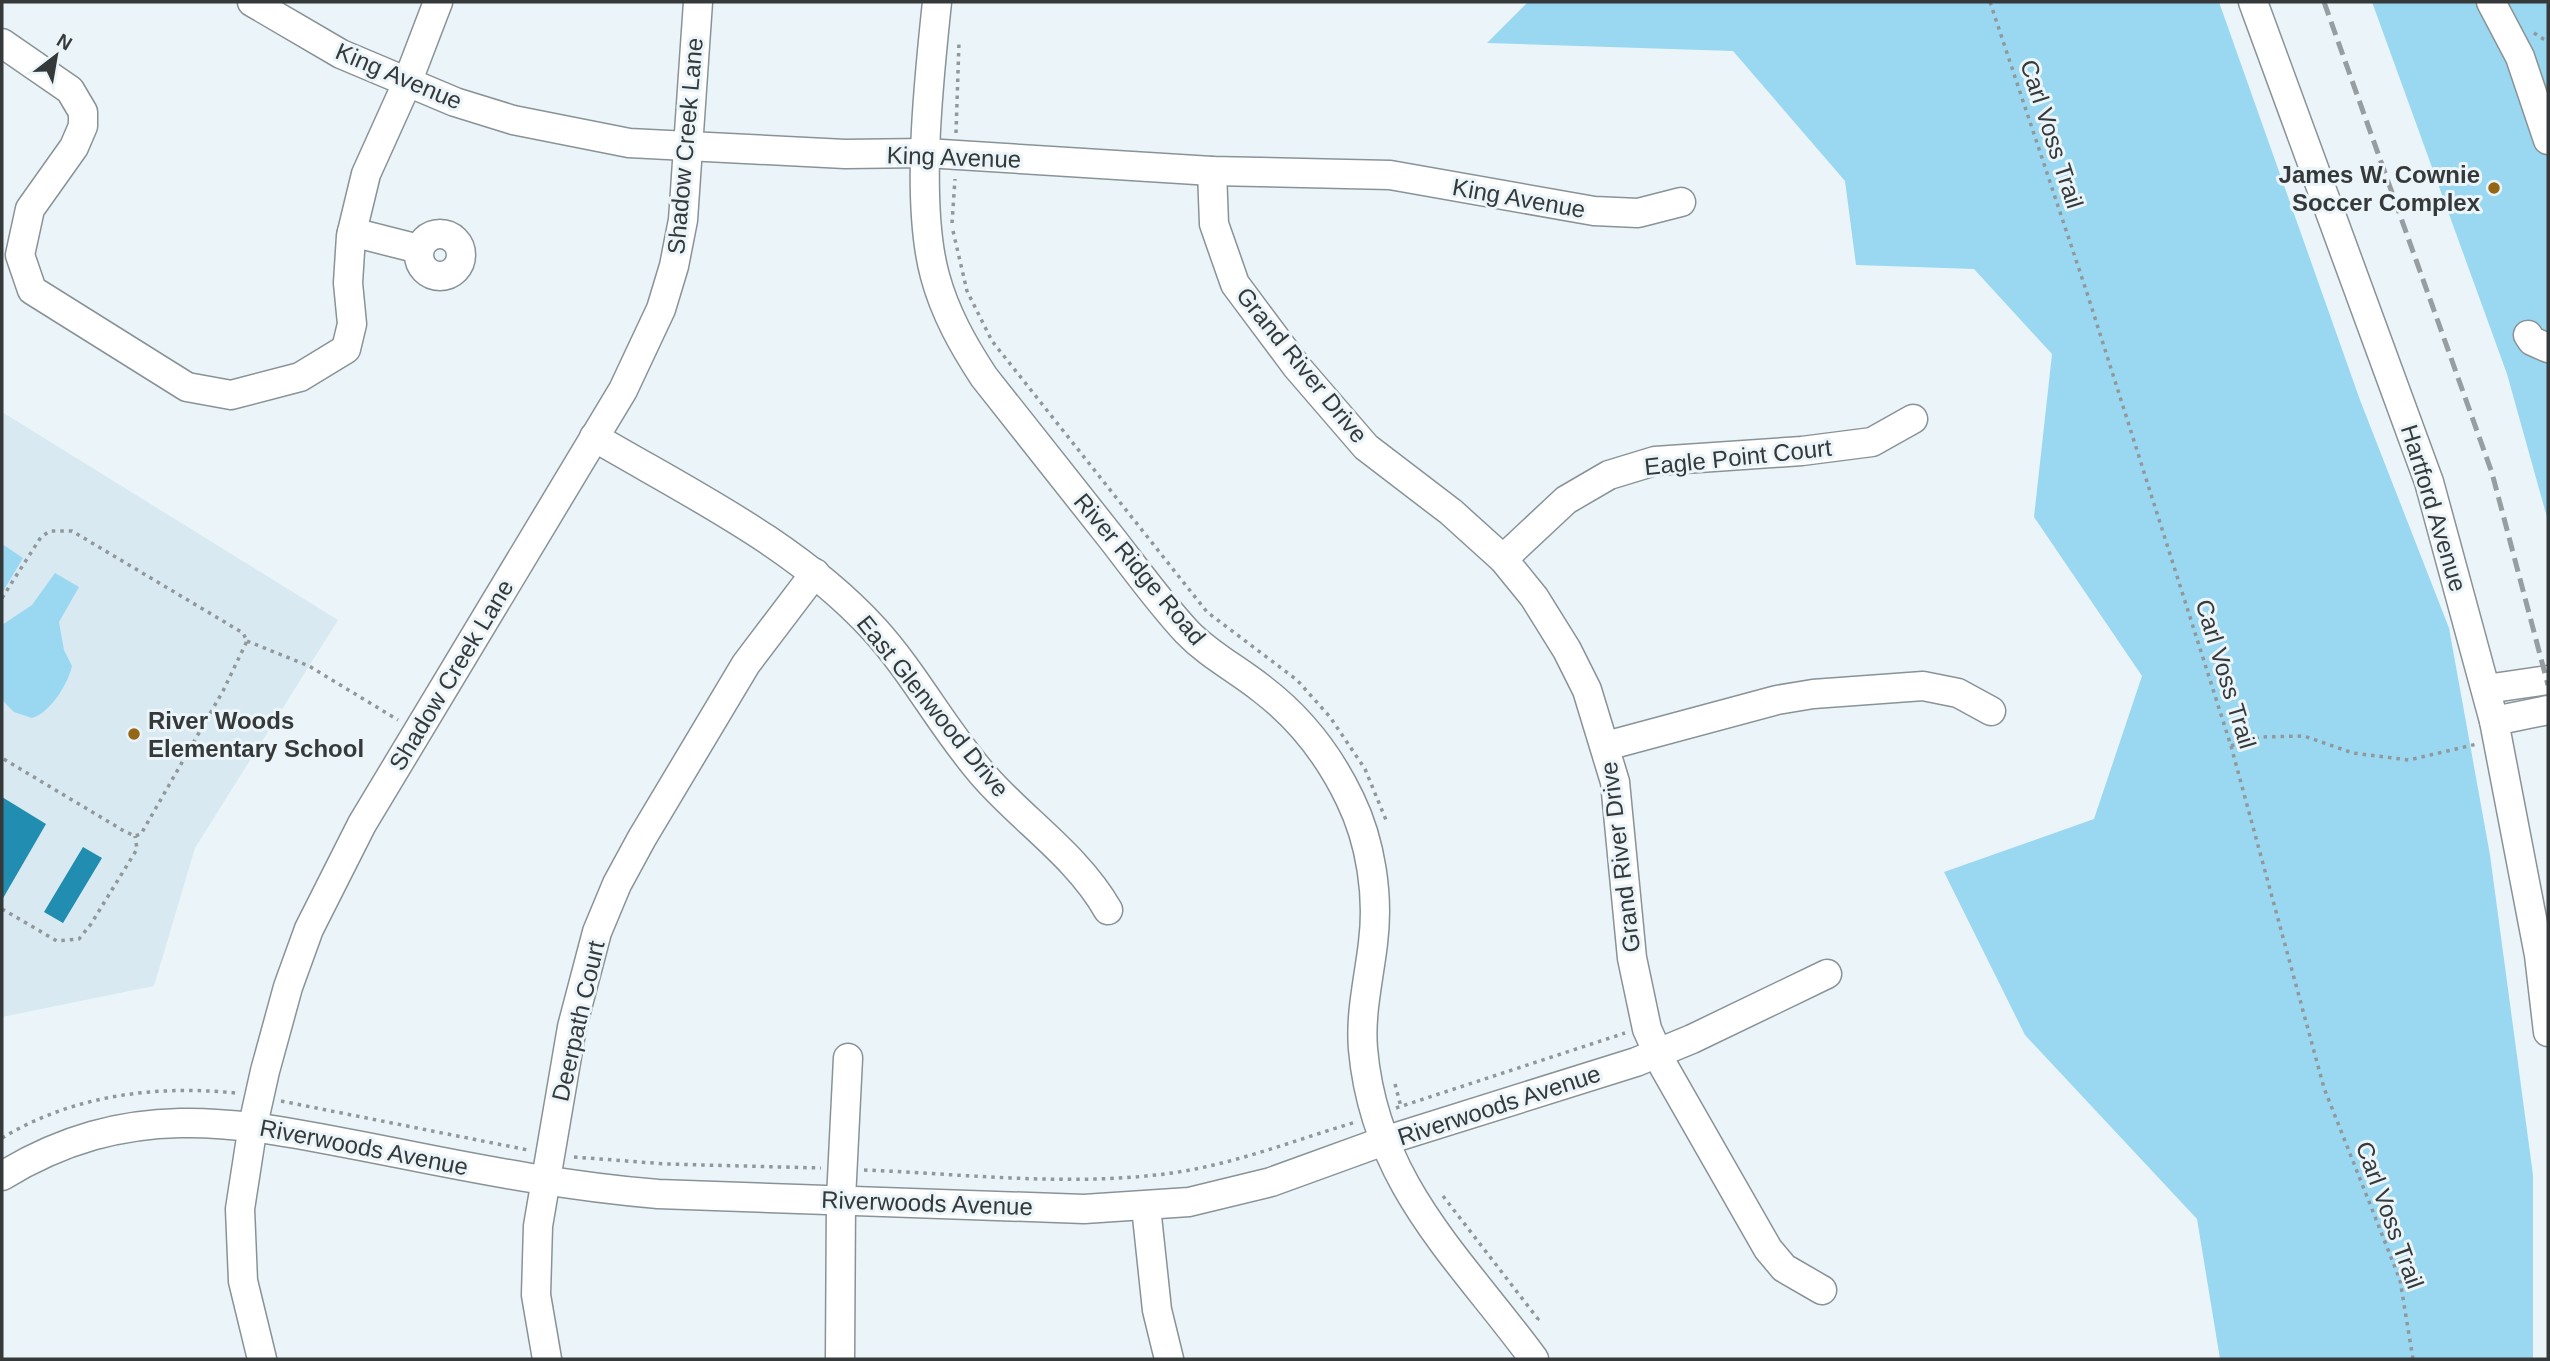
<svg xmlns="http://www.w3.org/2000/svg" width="2550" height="1361" viewBox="0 0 2550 1361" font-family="Arial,sans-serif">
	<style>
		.built { fill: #d8e9f1 }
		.green { fill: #9ad8f2 }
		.building { fill: #218db0 }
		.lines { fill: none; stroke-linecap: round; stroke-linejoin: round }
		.minor-casing { stroke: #899397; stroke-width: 31 }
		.path { stroke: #91989b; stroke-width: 3.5; stroke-dasharray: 3.5 5; stroke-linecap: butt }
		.minor { stroke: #fff; stroke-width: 28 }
		.rail { stroke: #979ea1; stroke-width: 5; stroke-dasharray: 14 7; stroke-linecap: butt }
		.poi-dot { fill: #956715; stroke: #ebf5f9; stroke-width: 2.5 }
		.labels { text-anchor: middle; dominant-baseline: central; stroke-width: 6; stroke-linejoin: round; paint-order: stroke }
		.street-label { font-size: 24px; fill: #35393a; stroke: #ebf5f9 }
		.poi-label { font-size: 24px; font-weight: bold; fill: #35393a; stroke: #ebf5f9; text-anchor: end }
	</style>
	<rect width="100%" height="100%" fill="#ebf5f9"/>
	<path class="built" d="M 2,412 L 338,620 L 195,848 L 154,986 L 2,1017 Z"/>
	<g class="green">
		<path d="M 1528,2 L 2219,2 L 2360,400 L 2449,628 L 2490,855 L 2533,1175 L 2533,1359 L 2220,1359 L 2197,1219 L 2025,1035 L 1944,872 L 2094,819 L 2142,676 L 2034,517 L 2052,354 L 1974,269 L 1856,265 L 1845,181 L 1733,51 L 1487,43 Z"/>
		<path d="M 2372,2 L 2548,2 L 2548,521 L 2507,374 Z"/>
		<path d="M 2,544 L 23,558 L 2,593 Z"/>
		<path d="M 55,573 L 79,587 L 59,622 L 64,650 L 72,666 C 68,684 50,713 32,718 L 14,712 L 2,700 L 2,625 L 32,605 Z"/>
	</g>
	<g class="building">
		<path d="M 2,797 L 46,824 L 2,900 Z"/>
		<path d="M 83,847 L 102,858 L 63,923 L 44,912 Z"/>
	</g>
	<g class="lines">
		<defs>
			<g id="minor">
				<path d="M 252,2 L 341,54 L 455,102 L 513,120 L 629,143 L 845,154 L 926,153 L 1212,171 L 1390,175 L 1594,211 L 1638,213 L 1681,202"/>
				<path d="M 937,2 C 929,78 915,203 935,276 C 945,313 963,345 984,377 C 1027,431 1070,485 1113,540 C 1137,571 1160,603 1187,632 C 1209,655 1237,669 1262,689 C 1300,718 1329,755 1350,799 C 1371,842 1379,896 1373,943 C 1369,978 1360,1013 1363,1049 C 1375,1184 1459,1257 1534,1359"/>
				<path d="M 2253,2 L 2429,482 L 2494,721 L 2539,955 L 2548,1032"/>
				<path d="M 2491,2 L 2520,57 L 2548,140"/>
				<path d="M 2,43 L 70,90 L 83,112 L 83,126 L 74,147 L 30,209 L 20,255 L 32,290 L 187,387 L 231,395 L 300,377 L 346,349 L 352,324 L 348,283 L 351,236 L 366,174 L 407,83 L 438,2"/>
				<path d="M 1212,171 L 1214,224 L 1235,284 L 1297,367 L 1366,447 L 1451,512 L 1503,559 L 1534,597 L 1567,650 L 1587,690 L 1615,782 L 1632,958 L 1647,1029 L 1664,1067 L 1768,1249 L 1784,1268 L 1822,1290"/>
				<path d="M 352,232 L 419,249"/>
				<circle cx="440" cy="255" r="21"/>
				<path d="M 2528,335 L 2532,341 L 2548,348"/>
				<path d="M 594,437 C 691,494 797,545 874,629 C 916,675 944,731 986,778 C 1025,822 1078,857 1108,910"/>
				<path d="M 1503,559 L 1566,500 L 1609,475 L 1655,461 L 1802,451 L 1872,442 L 1913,419"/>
				<path d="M 2486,689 L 2548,680"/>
				<path d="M 2494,721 L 2548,710"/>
				<path d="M 1606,746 L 1777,700 L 1813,694 L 1923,686 L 1958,693 L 1991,711"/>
				<path d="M 2,1176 C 140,1092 254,1126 402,1154 C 487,1171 572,1187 658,1194 L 1084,1209 L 1189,1202 L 1271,1182 L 1384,1141 L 1636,1062 L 1692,1039 L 1827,974"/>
				<path d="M 1146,1207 L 1157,1310 L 1169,1359"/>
				<path d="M 262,1359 L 243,1281 L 240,1209 L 253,1125 L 265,1071 L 288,987 L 309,929 L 362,824 L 623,390 L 661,309 L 674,266 L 683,220 L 698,2"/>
				<path d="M 547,1359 L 536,1295 L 538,1226 L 572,1027 L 597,932 L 617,884 L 642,838 L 746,664 L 815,573"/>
				<path d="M 840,1359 L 841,1199 L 848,1058"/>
			</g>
		</defs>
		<use href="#minor" class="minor-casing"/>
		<g class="path">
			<path d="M 1990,2 L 2087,293 L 2231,746 L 2324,1088 L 2400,1280 L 2413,1359"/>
			<path d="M 2534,33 L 2548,42"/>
			<path d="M 956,133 L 959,42"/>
			<path d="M 952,223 L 955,179"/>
			<path d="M 953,231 L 967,291 L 992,341 L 1207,612 L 1297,680 L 1330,717 L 1365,769 L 1386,820"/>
			<path d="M 2,598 L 41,537 L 50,531 L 72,531 L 243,633 L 247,641 L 223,691 L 141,834 L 135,836 L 124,831 L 2,758"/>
			<path d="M 247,641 L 309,666 L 398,720"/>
			<path d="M 2231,746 L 2259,737 L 2304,736 L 2353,753 L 2409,760 L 2477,744"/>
			<path d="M 2,909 L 57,941 L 79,939 L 91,924 L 137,849 L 135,836"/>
			<path d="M 1395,1084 L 1401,1107"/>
			<path d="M 281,1101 L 528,1150"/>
			<path d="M 1396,1108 L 1625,1033"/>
			<path d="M 2,1138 C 73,1095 155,1085 236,1093"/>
			<path d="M 574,1157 L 666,1164 L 821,1168"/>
			<path d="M 864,1170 C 965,1174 1071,1187 1172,1173 C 1235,1164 1295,1140 1356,1122"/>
			<path d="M 1443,1196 L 1538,1319 L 1534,1322"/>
		</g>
		<use href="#minor" class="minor"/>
		<path class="rail" d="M 2324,2 L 2492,473 L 2548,685"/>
	</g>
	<g class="poi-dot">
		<circle cx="2494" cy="188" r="7"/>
		<circle cx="134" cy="734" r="7"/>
	</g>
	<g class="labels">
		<g class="street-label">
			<text transform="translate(399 76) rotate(23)">King Avenue</text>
			<text transform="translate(2052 134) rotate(72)">Carl Voss Trail</text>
			<text transform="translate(685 146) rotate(-85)">Shadow Creek Lane</text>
			<text transform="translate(954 157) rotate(2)">King Avenue</text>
			<text transform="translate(1519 198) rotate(10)">King Avenue</text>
			<text transform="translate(1302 365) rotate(51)">Grand River Drive</text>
			<text transform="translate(1738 457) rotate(-6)">Eagle Point Court</text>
			<text transform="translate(2434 508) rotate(73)">Hartford Avenue</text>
			<text transform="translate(1140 569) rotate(50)">River Ridge Road</text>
			<text transform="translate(2226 674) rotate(73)">Carl Voss Trail</text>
			<text transform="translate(451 675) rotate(-59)">Shadow Creek Lane</text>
			<text transform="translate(933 706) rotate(51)">East Glenwood Drive</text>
			<text transform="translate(1620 857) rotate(-97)">Grand River Drive</text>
			<text transform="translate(578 1021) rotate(-77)">Deerpath Court</text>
			<text transform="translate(1499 1105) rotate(-18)">Riverwoods Avenue</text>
			<text transform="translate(364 1147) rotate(11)">Riverwoods Avenue</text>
			<text transform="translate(927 1203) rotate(2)">Riverwoods Avenue</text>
			<text transform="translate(2390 1215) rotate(70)">Carl Voss Trail</text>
		</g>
		<g class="poi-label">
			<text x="2480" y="174">James W. Cownie<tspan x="2480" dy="28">Soccer Complex</tspan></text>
			<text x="148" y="720" text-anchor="start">River Woods<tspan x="148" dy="28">Elementary School</tspan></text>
		</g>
	</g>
	<rect width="2550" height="1361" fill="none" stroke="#35393a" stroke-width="7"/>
	<g transform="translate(56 56) rotate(31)" stroke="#ebf5f9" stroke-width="5" paint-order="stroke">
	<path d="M0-5L12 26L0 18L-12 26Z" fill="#35393a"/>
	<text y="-10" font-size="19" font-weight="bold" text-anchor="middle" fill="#35393a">N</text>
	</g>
</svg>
